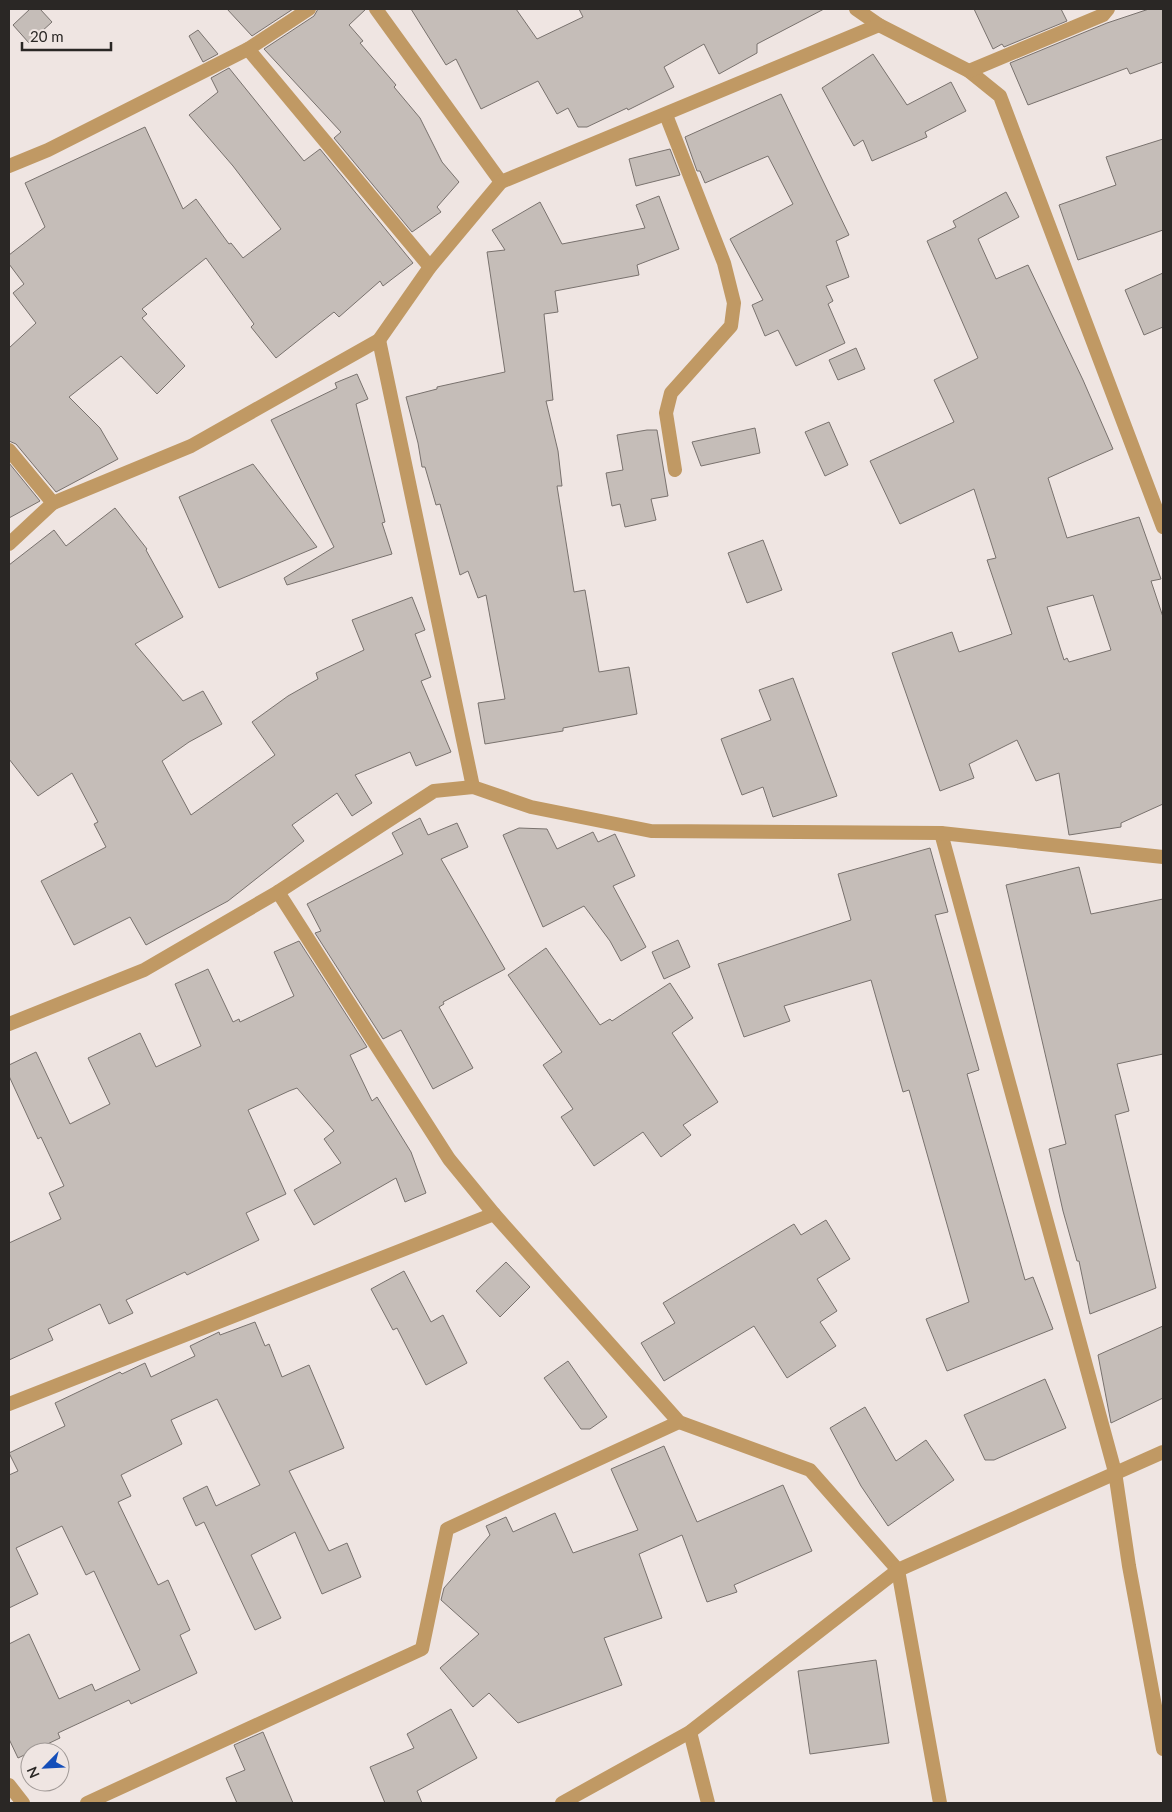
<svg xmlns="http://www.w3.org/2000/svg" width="1172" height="1812" viewBox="0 0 1172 1812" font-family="Lato,sans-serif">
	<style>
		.building { fill: #c5bdb8; stroke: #79726e; fill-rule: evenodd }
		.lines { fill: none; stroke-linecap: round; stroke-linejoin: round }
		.minor { stroke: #c09964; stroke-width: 14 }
	</style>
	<rect width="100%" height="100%" fill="#efe5e2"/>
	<g class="building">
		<path d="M 30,9 L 40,9 L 52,22 L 29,43 L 13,25 Z"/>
		<path d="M 227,9 L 293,9 L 252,36 Z"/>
		<path d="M 318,9 L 366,9 L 349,25 L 363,41 L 360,43 L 396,85 L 394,87 L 420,118 L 442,162 L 459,182 L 437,207 L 441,212 L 412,232 L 334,138 L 341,132 L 264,49 L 314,16 Z"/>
		<path d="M 411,9 L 516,9 L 537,39 L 583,17 L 579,9 L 824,9 L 757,44 L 757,53 L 719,74 L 704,44 L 664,67 L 674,87 L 628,110 L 627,108 L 587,127 L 578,127 L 568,108 L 557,114 L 538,81 L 481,109 L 456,59 L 446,65 Z"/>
		<path d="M 974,9 L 1061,9 L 1067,21 L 1004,47 L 1002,44 L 993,49 Z"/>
		<path d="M 1149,9 L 1163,9 L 1163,62 L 1130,74 L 1127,68 L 1028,105 L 1010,63 L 1107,23 Z"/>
		<path d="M 198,30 L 218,54 L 203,62 L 189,36 Z"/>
		<path d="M 873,54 L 907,105 L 951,82 L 966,111 L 925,132 L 927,137 L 872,161 L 863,140 L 854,146 L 822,88 Z"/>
		<path d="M 229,68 L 304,161 L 320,149 L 413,263 L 383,286 L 380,281 L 339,317 L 334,312 L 276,358 L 251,327 L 254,324 L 206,258 L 142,309 L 147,314 L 142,318 L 185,366 L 157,394 L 121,356 L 69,397 L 100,428 L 118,459 L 56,492 L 16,444 L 9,441 L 9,348 L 36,323 L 13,293 L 24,284 L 9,264 L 9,255 L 45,227 L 25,183 L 145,127 L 183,209 L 196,199 L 229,244 L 231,243 L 243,258 L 281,229 L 233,166 L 189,115 L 218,92 L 211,78 Z"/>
		<path d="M 781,94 L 849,235 L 836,241 L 849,277 L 826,286 L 833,301 L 828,304 L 845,343 L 796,366 L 778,330 L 765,336 L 752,305 L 763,300 L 730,239 L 793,204 L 768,156 L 705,183 L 700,171 L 697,171 L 685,137 Z"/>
		<path d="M 1163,139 L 1163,230 L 1078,260 L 1059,205 L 1116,185 L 1106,157 Z"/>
		<path d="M 670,149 L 680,175 L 636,186 L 629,159 Z"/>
		<path d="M 1006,192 L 1019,217 L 978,239 L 996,279 L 1028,265 L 1083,380 L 1113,449 L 1048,478 L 1067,538 L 1139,517 L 1161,579 L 1151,581 L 1163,617 L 1163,804 L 1121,823 L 1121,827 L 1069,835 L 1059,773 L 1036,781 L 1017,740 L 969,764 L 974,778 L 940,791 L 892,653 L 952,632 L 959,652 L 1012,634 L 987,560 L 996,558 L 974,489 L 900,524 L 870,461 L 954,422 L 934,380 L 978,358 L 927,241 L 956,227 L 953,221 ZM 1093,595 L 1111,650 L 1069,662 L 1067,658 L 1064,660 L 1047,607 Z"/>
		<path d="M 659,196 L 679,249 L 637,265 L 639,275 L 555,291 L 558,312 L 544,314 L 553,400 L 546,401 L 558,451 L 562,486 L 557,486 L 574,592 L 585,590 L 599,672 L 629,667 L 637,714 L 563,728 L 563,731 L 485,744 L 478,703 L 505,699 L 486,595 L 478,598 L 468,571 L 460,575 L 440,504 L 436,505 L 425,467 L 422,467 L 418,443 L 406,397 L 437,389 L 437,387 L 505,372 L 487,252 L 505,250 L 492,230 L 540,202 L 562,244 L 645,228 L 636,205 Z"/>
		<path d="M 1163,273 L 1163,327 L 1144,335 L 1125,290 Z"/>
		<path d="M 856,348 L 865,369 L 838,380 L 829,360 Z"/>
		<path d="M 357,374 L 368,399 L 356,404 L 385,522 L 382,523 L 392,554 L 287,585 L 284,578 L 334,547 L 271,420 L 337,388 L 335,383 Z"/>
		<path d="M 829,422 L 848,465 L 825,476 L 805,432 Z"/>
		<path d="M 755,428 L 760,453 L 701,466 L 692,442 Z"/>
		<path d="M 647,430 L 657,430 L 668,496 L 651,499 L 656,520 L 625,527 L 620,504 L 612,506 L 606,473 L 623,470 L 617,435 Z"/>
		<path d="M 9,463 L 40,501 L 9,518 Z"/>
		<path d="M 253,464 L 317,547 L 219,588 L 179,497 Z"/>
		<path d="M 115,508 L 147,549 L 146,550 L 183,617 L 135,644 L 183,701 L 203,691 L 222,724 L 189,742 L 162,761 L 191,815 L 275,755 L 252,722 L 288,696 L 318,679 L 316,673 L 364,650 L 352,620 L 412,597 L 425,630 L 415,634 L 431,677 L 421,681 L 451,752 L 416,766 L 410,752 L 355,775 L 372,803 L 352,816 L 337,793 L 292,825 L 304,841 L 228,901 L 146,945 L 130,917 L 74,945 L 41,881 L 106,847 L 94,824 L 98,822 L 72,773 L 38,796 L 9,759 L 9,565 L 54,530 L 66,546 Z"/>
		<path d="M 763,540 L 782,590 L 747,603 L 728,553 Z"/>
		<path d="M 793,678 L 837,796 L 773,817 L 763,787 L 742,795 L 721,739 L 771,720 L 759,690 Z"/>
		<path d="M 420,818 L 428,835 L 457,823 L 468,847 L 441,859 L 505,969 L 443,1002 L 444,1004 L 439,1007 L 473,1068 L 433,1089 L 401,1030 L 383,1039 L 315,933 L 321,931 L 307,904 L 403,854 L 392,833 Z"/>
		<path d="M 519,828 L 547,829 L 557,849 L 593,832 L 598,842 L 615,834 L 635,876 L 613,886 L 646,947 L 621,961 L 610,941 L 584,906 L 543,927 L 503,835 Z"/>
		<path d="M 930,848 L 948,912 L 935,915 L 979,1070 L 967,1074 L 1025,1280 L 1033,1277 L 1053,1329 L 947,1371 L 926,1319 L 969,1302 L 909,1090 L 903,1092 L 871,980 L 784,1006 L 790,1021 L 744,1037 L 718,964 L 851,920 L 838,874 Z"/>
		<path d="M 1079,867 L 1091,914 L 1163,899 L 1163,1054 L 1117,1064 L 1129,1111 L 1115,1115 L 1156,1288 L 1090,1314 L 1079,1261 L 1077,1261 L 1063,1211 L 1049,1149 L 1066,1144 L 1006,885 Z"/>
		<path d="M 678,940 L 690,967 L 664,979 L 652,952 Z"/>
		<path d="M 299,941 L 367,1047 L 350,1055 L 372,1101 L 377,1097 L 411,1152 L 426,1193 L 405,1202 L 396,1178 L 314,1225 L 294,1190 L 341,1163 L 324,1139 L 334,1131 L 297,1088 L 289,1091 L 248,1110 L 286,1194 L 246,1213 L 259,1240 L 187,1275 L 185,1272 L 126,1300 L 133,1313 L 109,1324 L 100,1304 L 48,1329 L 53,1340 L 9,1360 L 9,1243 L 61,1219 L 49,1193 L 64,1186 L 41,1137 L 38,1139 L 9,1076 L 9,1065 L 36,1052 L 70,1124 L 110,1104 L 88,1058 L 140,1033 L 156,1067 L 201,1046 L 175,984 L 208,969 L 233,1022 L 239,1019 L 240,1022 L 294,996 L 274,952 Z"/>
		<path d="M 546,948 L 600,1025 L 610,1019 L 612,1021 L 670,983 L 693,1018 L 672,1033 L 718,1102 L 683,1125 L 691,1135 L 661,1157 L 643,1132 L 594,1166 L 561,1117 L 573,1109 L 543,1065 L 562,1052 L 508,975 Z"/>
		<path d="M 826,1220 L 850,1259 L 817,1279 L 837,1311 L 820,1322 L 836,1346 L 787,1378 L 754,1326 L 664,1381 L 641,1343 L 675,1323 L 663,1303 L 794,1224 L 801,1235 Z"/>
		<path d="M 506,1262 L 530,1287 L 500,1317 L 476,1291 Z"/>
		<path d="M 404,1271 L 431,1322 L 443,1315 L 467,1363 L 426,1385 L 397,1328 L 393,1330 L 371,1289 Z"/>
		<path d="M 255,1322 L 265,1346 L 269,1344 L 282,1377 L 309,1365 L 344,1448 L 289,1471 L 329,1551 L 347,1543 L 361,1577 L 322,1594 L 295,1532 L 251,1555 L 281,1618 L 255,1630 L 204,1522 L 196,1526 L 183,1498 L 207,1486 L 216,1506 L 260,1485 L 217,1399 L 171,1420 L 182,1444 L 121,1475 L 131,1496 L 118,1502 L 158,1585 L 168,1580 L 190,1630 L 180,1635 L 197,1673 L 131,1704 L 129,1700 L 58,1733 L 60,1738 L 18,1758 L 9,1739 L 9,1644 L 29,1634 L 59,1699 L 92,1684 L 95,1691 L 140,1670 L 94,1571 L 86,1575 L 62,1526 L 16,1548 L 38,1594 L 9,1608 L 9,1475 L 18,1471 L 9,1453 L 65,1426 L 55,1403 L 120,1372 L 122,1374 L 145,1363 L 151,1377 L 195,1356 L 190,1346 L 219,1332 L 220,1335 Z"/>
		<path d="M 1163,1326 L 1163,1398 L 1111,1423 L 1098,1355 Z"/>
		<path d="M 568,1361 L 607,1417 L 590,1429 L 581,1429 L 544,1378 Z"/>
		<path d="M 1045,1379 L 1066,1428 L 994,1460 L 985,1460 L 964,1415 Z"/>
		<path d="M 865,1407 L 896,1461 L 926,1440 L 954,1480 L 888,1526 L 861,1486 L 830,1428 Z"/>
		<path d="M 664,1446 L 697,1522 L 783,1485 L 812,1551 L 734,1585 L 737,1592 L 707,1602 L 682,1535 L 639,1554 L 662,1618 L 604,1638 L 622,1685 L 518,1723 L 489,1693 L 473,1707 L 440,1668 L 479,1634 L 441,1600 L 444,1588 L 490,1535 L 486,1526 L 506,1517 L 513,1532 L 555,1513 L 573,1553 L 638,1530 L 611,1469 Z"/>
		<path d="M 876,1660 L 889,1743 L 810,1754 L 798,1671 Z"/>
		<path d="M 451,1709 L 477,1758 L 417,1791 L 422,1803 L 385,1803 L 370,1767 L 414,1748 L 407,1734 Z"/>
		<path d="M 263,1732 L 293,1803 L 237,1803 L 226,1778 L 245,1770 L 234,1745 Z"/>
	</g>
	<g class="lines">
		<g class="minor">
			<path d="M 376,9 L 501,182"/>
			<path d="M 856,9 L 879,25 L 969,71 L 1000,96 L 1163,527"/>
			<path d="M 248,49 L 430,267"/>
			<path d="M 969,71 L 1103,15 L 1108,9"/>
			<path d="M 666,115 L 724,263 L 734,303 L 731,326 L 671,393 L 666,413 L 675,470"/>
			<path d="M 9,166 L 48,150 L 248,49 L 309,9"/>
			<path d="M 379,340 L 473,787"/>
			<path d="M 9,450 L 53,503"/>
			<path d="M 9,544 L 53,503 L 191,446 L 379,340 L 430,267 L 501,182 L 879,25"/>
			<path d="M 941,833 L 1115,1472 L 1129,1566 L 1163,1749"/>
			<path d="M 278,892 L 449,1159 L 494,1214 L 679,1422 L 810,1470 L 898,1570 L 940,1803"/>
			<path d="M 9,1024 L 144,970 L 278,892 L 434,791 L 473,787 L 531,807 L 651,831 L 941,833 L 1163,857"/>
			<path d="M 9,1404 L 494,1214"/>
			<path d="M 690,1732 L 708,1803"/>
			<path d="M 9,1785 L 23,1803"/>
			<path d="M 87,1803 L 422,1649 L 447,1529 L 679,1422"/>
			<path d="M 562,1803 L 690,1732 L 898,1570 L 1163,1452"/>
		</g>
	</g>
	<rect width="1172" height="1812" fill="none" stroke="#2a2725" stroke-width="20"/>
	<g transform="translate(45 1767) rotate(246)"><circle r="24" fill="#efe5e2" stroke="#a09996"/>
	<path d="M0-4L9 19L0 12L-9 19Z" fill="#144eb9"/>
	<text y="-8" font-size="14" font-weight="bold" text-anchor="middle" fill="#2a2725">N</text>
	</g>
	<path d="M22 42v8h89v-8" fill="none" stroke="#2a2725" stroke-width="2.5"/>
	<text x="30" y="42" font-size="15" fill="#2a2725" stroke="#efe5e2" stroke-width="4" paint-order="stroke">20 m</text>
</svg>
